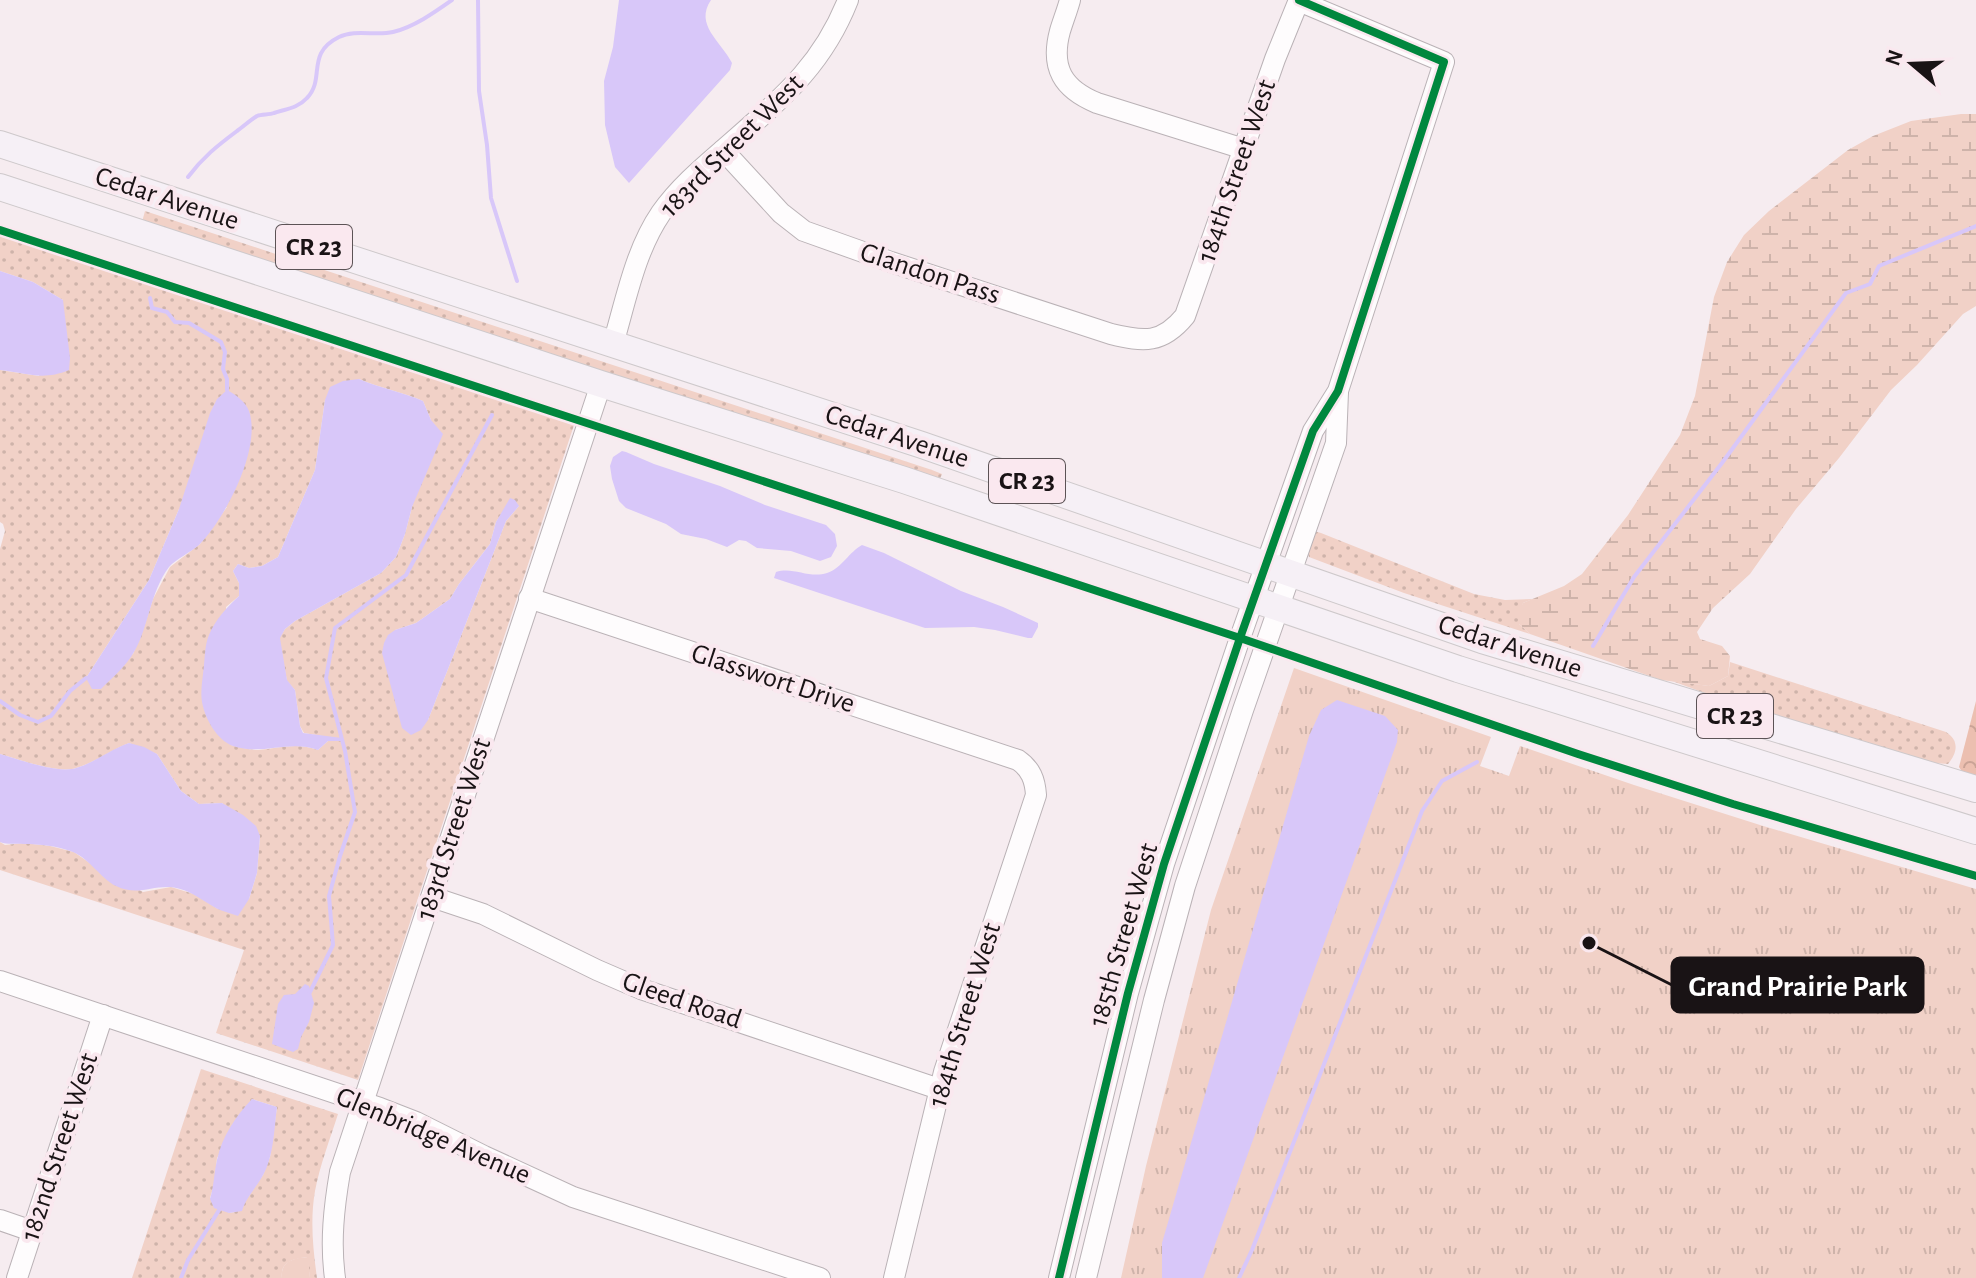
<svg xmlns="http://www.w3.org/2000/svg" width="1976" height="1278" viewBox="0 0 1976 1278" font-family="'Alegreya Sans',sans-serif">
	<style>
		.grass { fill: url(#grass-dots); fill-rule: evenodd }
		.forest { fill: url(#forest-crowns) }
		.wetland { fill: url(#wetland-marsh) }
		.park { fill: url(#park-tufts) }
		.water { fill: #d8c7f9 }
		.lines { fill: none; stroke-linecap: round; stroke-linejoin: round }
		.stream { stroke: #d8c7f9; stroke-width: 4 }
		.minor-casing { stroke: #bab2b6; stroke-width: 22 }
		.major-casing { stroke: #cec9cb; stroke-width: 28 }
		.minor { stroke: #fefcfd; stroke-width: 20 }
		.major { stroke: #f6f0f6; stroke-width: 26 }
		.cycleway-casing { stroke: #fae8ef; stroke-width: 13 }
		.cycleway { stroke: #00873e; stroke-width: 8 }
		.labels { text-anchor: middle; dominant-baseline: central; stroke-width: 8; stroke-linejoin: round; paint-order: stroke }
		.shield { fill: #fae8ef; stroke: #5c5356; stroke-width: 2 }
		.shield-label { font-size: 26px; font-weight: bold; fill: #191315 }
		.street-label { font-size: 28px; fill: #191315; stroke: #fae8ef }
		.leader { fill: none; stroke: #191315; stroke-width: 3 }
		.callout-dot { fill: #191315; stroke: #fae8ef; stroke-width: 3 }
		.callout { fill: #191315; stroke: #191315; stroke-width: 3 }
		.callout-label { font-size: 30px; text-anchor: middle; font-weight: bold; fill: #fff }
	</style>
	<defs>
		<pattern id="grass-dots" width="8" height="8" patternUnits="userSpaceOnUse" patternTransform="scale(2)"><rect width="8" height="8" fill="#f1d1c7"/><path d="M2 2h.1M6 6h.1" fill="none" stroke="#ceb3aa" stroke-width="1.8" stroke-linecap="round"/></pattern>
		<pattern id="forest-crowns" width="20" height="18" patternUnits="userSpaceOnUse" patternTransform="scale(2)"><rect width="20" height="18" fill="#ecbfb0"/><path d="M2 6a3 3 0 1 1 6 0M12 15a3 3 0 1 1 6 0" fill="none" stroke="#caa396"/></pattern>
		<pattern id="wetland-marsh" width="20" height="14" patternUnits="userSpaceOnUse" patternTransform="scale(2)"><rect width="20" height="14" fill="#f1d1c7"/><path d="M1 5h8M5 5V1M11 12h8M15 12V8" fill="none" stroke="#ceb3aa"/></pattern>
		<pattern id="park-tufts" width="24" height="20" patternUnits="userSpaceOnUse" patternTransform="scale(2)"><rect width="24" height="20" fill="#f1d1c7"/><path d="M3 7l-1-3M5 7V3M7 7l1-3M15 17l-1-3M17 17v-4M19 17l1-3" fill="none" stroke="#ceb3aa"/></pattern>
	</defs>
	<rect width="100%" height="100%" fill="#f6ecf0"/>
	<g class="grass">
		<path d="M 145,211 L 932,470 L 942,474 L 938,483 L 142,222 Z"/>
		<path d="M 0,233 L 575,422 L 358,1080 L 216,1033 L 244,950 L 0,870 L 0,842 L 5,845 L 24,843 L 50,846 L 74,852 L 94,866 L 143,892 L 171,887 L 194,894 L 218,909 L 249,899 L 257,873 L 260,836 L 222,803 L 199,804 L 181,791 L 157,754 L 129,743 C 111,750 94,763 76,768 C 58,774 18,759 0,754 L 0,549 L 5,531 L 3,524 L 0,522 L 0,370 L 39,376 L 63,300 L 33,282 L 0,271 ZM 359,379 C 380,388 402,392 423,401 L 431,420 L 412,507 L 405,534 L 396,557 L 381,573 L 295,621 L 285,629 L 279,638 L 287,681 L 295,690 L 300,726 L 304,733 L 322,736 L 328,741 L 318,750 C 298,742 279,748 258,750 C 249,750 240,747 231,745 L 226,607 L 239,596 L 239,583 L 233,571 L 238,564 L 249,568 L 262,566 L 278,557 L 315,470 L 325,400 ZM 519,506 L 506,521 L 428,720 L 395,630 L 416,623 L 450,599 L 459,584 L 490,544 L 496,522 L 502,513 ZM 227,507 L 200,544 L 170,567 L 153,599 L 144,627 L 133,654 L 86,678 L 149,580 L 179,509 Z"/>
		<path d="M 1314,531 L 1321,533 L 1474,594 L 1505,600 L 1533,599 L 1523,603 L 1519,624 L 1530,634 L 1404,593 L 1309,557 L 1306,547 Z"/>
		<path d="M 1730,662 L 1946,732 C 1960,741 1957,753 1948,764 L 1935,763 L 1735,704 L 1672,681 L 1709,686 L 1728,676 Z"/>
		<path d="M 201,1069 L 338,1114 C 330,1139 320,1165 315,1191 C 310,1220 313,1249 317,1278 L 310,1278 L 307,1257 C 294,1259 280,1261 282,1278 L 132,1278 ZM 252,1099 L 277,1107 L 270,1157 L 263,1175 L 246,1200 L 235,1212 L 229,1213 L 210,1198 L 214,1185 L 217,1158 Z"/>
	</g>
	<path class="forest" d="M 1976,701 L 1976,777 L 1963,773 L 1959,767 Z"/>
	<path class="wetland" d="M 1961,114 L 1976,114 L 1976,306 L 1963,314 L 1917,365 L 1891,390 L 1839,458 L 1796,509 L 1750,574 L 1713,608 L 1697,632 L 1700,639 L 1722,646 L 1730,656 L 1728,676 L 1709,686 L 1661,680 L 1530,634 L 1519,624 L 1518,614 L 1523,603 L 1564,586 L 1582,574 L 1628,515 L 1680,435 L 1695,396 L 1714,297 L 1727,262 L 1744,235 L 1769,211 L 1848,150 L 1873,136 L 1911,121 Z"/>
	<g class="park">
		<path d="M 1294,668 L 1491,737 L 1480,766 L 1509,776 L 1520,746 L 1634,785 L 1760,825 L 1976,889 L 1976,1278 L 1121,1278 L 1146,1166 L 1211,910 Z"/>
		<path d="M 308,1257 L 310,1278 L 282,1278 C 280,1261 294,1258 308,1257 Z"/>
	</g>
	<g class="water">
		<path d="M 619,0 L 711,0 C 694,25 721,41 732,63 L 730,70 L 629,183 L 615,167 L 605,125 L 604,81 L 613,47 Z"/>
		<path d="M 0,271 L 33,282 L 63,300 L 70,358 L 69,370 C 43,381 27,373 0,370 Z"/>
		<path d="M 359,379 C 380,388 402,392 423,401 L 431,420 L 443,434 L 412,507 L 405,534 L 396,557 L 381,573 L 295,621 L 285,629 L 280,638 L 287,680 L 295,690 L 300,726 L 303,733 L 342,738 L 343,741 L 328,741 L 318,750 C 290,739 261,756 233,746 C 217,740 205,719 202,702 C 200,691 203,677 204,665 C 205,656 205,644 209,635 C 215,620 227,607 239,596 L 239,583 L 233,571 L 238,564 L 249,568 L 262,566 L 278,557 L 315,470 L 325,400 L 330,387 L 343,381 Z"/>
		<path d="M 227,390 C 235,394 246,402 249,411 C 262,448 225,519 199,545 C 190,553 177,558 169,567 C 150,592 149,626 134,652 C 126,666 112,678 101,689 L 92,689 L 86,678 L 149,580 L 179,509 L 210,413 L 217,399 Z"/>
		<path d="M 622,451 L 626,452 L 654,464 L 720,486 L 765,505 L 826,525 L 835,534 L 837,546 L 831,557 L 820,561 L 791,551 L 757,548 L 746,541 L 739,540 L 727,547 L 706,539 L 681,534 L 666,524 L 626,508 L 619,501 L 612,479 L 610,466 L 613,457 Z"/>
		<path d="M 510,498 L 515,500 L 519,506 L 506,521 L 428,720 L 421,730 L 411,735 L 402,728 L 382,653 L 384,643 L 388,635 L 395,630 L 416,623 L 450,599 L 459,584 L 490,544 L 496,522 Z"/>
		<path d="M 862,545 L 884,553 L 961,591 L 1003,607 L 1038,623 L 1038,627 L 1032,638 L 1028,638 L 995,630 L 974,627 L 925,628 L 774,578 L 776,572 C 793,566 809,579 827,573 C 842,568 849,552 862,545 Z"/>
		<path d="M 1337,700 L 1385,716 L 1398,730 L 1397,742 L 1203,1278 L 1162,1278 L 1162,1243 L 1309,736 L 1321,710 Z"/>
		<path d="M 129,743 L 144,747 L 157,754 L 181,791 L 199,804 L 222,803 L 243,815 L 256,826 L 260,836 L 257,873 L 249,899 L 238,916 C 232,914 226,912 220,910 C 203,902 191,889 170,887 C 150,886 137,896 116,886 C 100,878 90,859 73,852 C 58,846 39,844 24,844 C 16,843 8,845 0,842 L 0,754 C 18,759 58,774 76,768 C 94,763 111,749 129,743 Z"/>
		<path d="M 305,984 L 309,986 L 314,1003 L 309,1022 L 301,1037 L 298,1049 L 293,1052 L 272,1044 L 278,1004 L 284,995 L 295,994 Z"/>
		<path d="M 252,1099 L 277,1107 C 274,1129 274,1157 262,1177 C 255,1189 246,1198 242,1211 L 229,1213 L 214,1208 L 210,1199 C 214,1186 214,1173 217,1160 C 222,1136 236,1116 252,1099 Z"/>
	</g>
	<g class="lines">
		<g class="stream">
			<path d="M 478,0 L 479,91 L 487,145 L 491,198 L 517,281"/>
			<path d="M 188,177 C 203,157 217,146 237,131 C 243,127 250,120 257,116 C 262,114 269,115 274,113 C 286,109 298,108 307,98 C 326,78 305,54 339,37 C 355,29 376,36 393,32 C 414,27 435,12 452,0"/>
			<path d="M 150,298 L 152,308 L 167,312 L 175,322 L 189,323 L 221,342 L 225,352 L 223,369 L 227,379 L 227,390"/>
			<path d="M 1593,646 L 1634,577 L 1722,463 L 1846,293 L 1870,284 L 1879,266 L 1976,226"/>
			<path d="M 0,701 L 20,715 L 38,722 L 51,716 L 70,691 L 86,678"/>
			<path d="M 310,992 L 333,945 L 329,896 L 340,856 L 355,812 L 345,751 L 326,678 L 335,628 L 406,575 L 492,415"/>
			<path d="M 181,1278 L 188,1260 L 221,1207"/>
			<path d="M 1239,1278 L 1252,1250 L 1422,811 L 1442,781 L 1477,762"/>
		</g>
		<defs>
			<g id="minor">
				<path d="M 1070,0 C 1067,11 1063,21 1060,31 C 1050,68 1063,89 1097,103 L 1244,149"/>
				<path d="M 723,150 L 781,213 L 804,231 L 891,262 L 1111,334 C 1144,342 1162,344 1185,316 L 1275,59 L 1299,0"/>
				<path d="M 613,344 C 626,300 635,251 661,213 C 682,183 712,160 739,136 C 787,94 824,61 848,0"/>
				<path d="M 529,598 L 1018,760 C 1031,769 1035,780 1036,795 L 944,1072 L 894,1278"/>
				<path d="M 432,897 L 483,914 L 597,970 L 641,989 L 939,1089"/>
				<path d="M 0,981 L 380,1108 L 416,1122 L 484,1156 L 573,1197 L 820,1278"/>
				<path d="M 0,1220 L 32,1231"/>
				<path d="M 17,1278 L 103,1015"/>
				<path d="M 335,1278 C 330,1242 334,1207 340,1172 L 601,384"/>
				<path d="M 1059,1278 L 1128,993 L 1164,864 L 1240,638 L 1313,431 L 1338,391 L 1444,62 L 1299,1"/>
				<path d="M 1086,1278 L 1154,1000 L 1185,886 L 1243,710 L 1336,443 L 1338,392"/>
			</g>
			<g id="major">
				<path d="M 0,144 L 922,445 L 1482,640 L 1976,789"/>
				<path d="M 0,187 L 601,384 L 904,480 L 1458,669 L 1976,831"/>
			</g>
		</defs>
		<use href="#minor" class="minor-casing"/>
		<use href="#major" class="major-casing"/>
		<use href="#minor" class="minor"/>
		<use href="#major" class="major"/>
		<defs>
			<g id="cycleway">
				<path d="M 0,230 L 1240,638 L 1578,754 L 1733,804 L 1976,876"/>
				<path d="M 1059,1278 L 1128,993 L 1164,864 L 1240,638 L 1313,431 L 1338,391 L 1444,62 L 1299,0"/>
			</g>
		</defs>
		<use href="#cycleway" class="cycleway-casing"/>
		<use href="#cycleway" class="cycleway"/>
	</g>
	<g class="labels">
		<g class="shield">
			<rect x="276" y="225" width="76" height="44" rx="6"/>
			<rect x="989" y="459" width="76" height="44" rx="6"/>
			<rect x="1697" y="694" width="76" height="44" rx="6"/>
		</g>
		<g class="shield-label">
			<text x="314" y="247">CR 23</text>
			<text x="1027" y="481">CR 23</text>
			<text x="1735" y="716">CR 23</text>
		</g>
		<g class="street-label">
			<text transform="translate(732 146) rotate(-45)">183rd Street West</text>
			<text transform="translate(1237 171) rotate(-71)">184th Street West</text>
			<text transform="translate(167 199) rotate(18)">Cedar Avenue</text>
			<text transform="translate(930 274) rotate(18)">Glandon Pass</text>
			<text transform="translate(897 437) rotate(18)">Cedar Avenue</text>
			<text transform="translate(1510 647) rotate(18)">Cedar Avenue</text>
			<text transform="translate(773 679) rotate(18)">Glasswort Drive</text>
			<text transform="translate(454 829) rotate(-72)">183rd Street West</text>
			<text transform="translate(1124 935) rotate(-74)">185th Street West</text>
			<text transform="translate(682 1001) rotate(19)">Gleed Road</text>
			<text transform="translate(965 1015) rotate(-73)">184th Street West</text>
			<text transform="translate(433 1136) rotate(23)">Glenbridge Avenue</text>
			<text transform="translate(60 1147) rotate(-72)">182nd Street West</text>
		</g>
	</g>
	<path class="leader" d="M1589 943L1672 985"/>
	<circle class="callout-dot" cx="1589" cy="943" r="8"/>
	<rect class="callout" x="1672" y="958" width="251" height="54" rx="8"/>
	<g class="callout-label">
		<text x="1798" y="996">Grand Prairie Park</text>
	</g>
	<g transform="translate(1912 64) rotate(289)" stroke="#fae8ef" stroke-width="6" paint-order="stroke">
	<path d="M0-6L14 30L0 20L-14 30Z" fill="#191315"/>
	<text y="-12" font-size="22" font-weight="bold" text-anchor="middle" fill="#191315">N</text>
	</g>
</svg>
